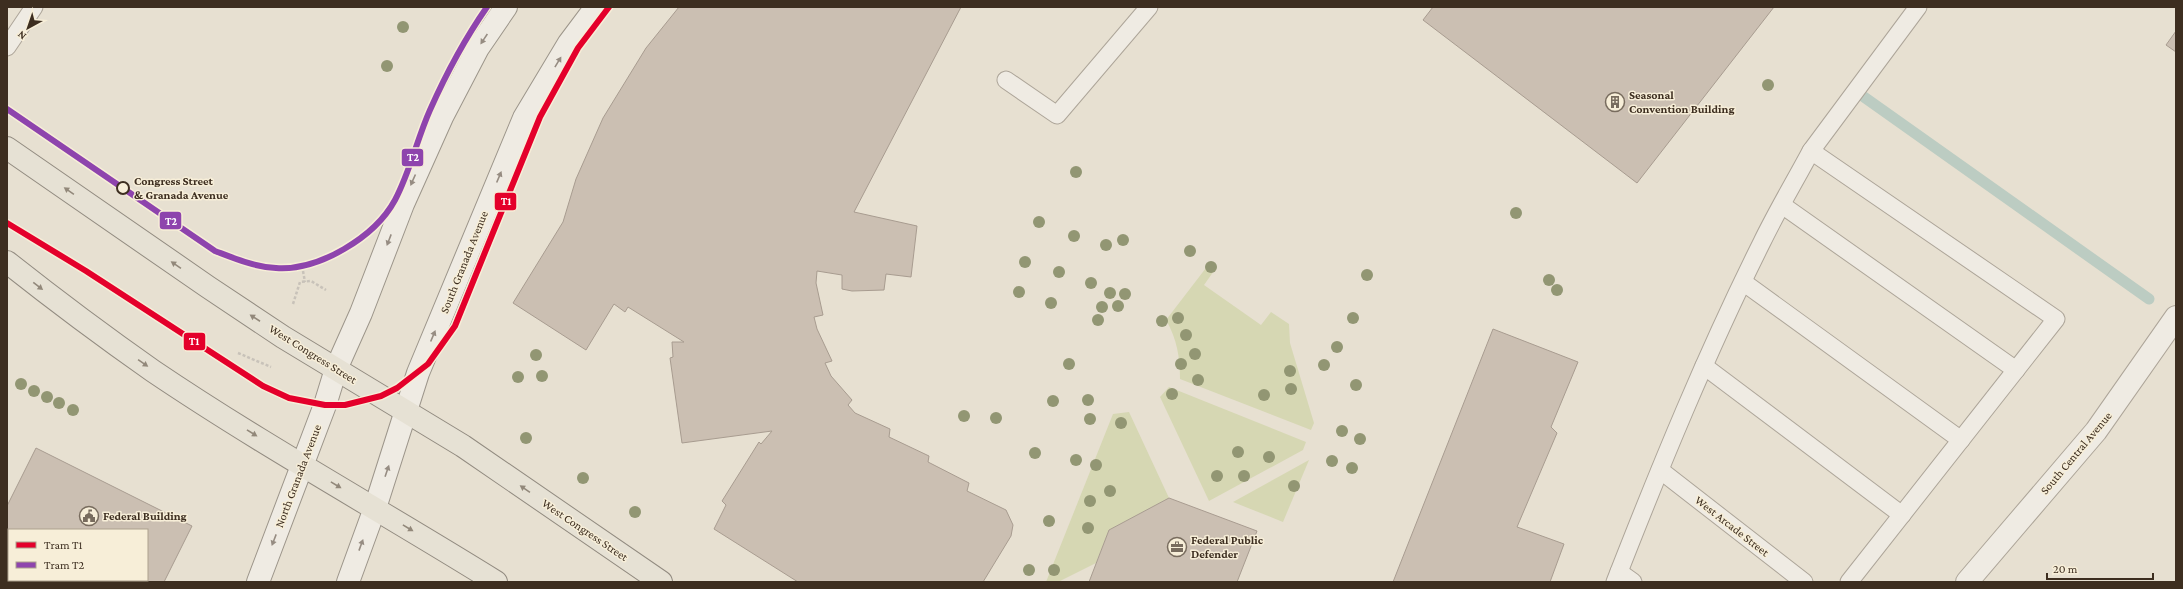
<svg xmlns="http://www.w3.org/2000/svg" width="2183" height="589" viewBox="0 0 2183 589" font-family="'Crimson Pro',serif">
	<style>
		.green { fill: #d6d7b3 }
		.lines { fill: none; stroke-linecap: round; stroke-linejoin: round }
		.stream { stroke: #bcccc2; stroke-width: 11 }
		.building { fill: #cbbfb2; stroke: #a89c90; fill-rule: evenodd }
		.lane-casing { stroke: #ada599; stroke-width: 19 }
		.street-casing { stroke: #ada599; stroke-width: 24 }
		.secondary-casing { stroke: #9c958a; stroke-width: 24 }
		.primary-casing { stroke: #928b80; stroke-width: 24 }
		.path { stroke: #c8c2b9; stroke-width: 2.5; stroke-dasharray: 3 2; stroke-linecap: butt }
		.lane { stroke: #efebe3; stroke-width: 17 }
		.street { stroke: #efebe3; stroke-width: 22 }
		.secondary { stroke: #efebe3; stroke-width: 22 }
		.primary { stroke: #e6e1d4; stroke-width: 22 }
		.tram-1-casing { stroke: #f7eed8; stroke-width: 9 }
		.tram-2-casing { stroke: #f7eed8; stroke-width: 9 }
		.tram-1 { stroke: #e4002b; stroke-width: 6 }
		.tram-2 { stroke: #8e44ad; stroke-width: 6 }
		.tree { fill: #929673 }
		.oneway { fill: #968c82 }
		.oneway2 { fill: #92887a }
		.stop-dot { fill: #f7eed8; stroke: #3d2e20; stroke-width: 2 }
		.labels { text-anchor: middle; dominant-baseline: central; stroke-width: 3; stroke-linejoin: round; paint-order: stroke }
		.poi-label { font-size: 12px; font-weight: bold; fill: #3d2e20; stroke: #f7eed8; text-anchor: start }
		.stop-label { font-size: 12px; font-weight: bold; fill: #3d2e20; stroke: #f7eed8; text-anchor: start }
		.street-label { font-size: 12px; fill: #3d2e20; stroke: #f7eed8 }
		.line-badge { stroke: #f7eed8; stroke-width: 1.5 }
		.badge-label { font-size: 11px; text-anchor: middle; font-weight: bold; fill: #fff }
	</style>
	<rect width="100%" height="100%" fill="#e7e0d1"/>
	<g class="green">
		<path d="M 1211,263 L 1216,268 L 1204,285 L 1261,325 L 1271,312 L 1289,324 L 1290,343 L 1314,423 L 1311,430 L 1180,379 C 1180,357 1177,339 1166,320 L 1209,264 Z"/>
		<path d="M 1169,387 L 1306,442 L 1303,450 L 1209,501 L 1160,397 Z"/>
		<path d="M 1129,412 L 1169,498 L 1109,530 L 1096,563 L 1058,582 L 1046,582 L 1113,414 Z"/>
		<path d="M 1309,460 L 1283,522 L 1233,502 Z"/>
	</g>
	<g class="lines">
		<path class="stream" d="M 1864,97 L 2149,299"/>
	</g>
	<g class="building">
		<path d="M 679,7 L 961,7 L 854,212 L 917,226 L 911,277 L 886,274 L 884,290 L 852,291 L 842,289 L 842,275 L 817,271 L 816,283 L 823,315 L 814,317 L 817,329 L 832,361 L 825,363 L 831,376 L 852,400 L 848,405 L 855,413 L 890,429 L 889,437 L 929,456 L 928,462 L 969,483 L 967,491 L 1006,510 L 1013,525 L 1011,536 L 983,582 L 798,582 L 714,529 L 726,505 L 722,501 L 759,442 L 761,444 L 772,431 L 682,443 L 670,358 L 673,357 L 672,342 L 684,342 L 628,307 L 625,312 L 614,304 L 586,350 L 513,303 L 563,222 L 576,179 L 603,118 L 646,48 Z"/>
		<path d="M 1433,7 L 1774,7 L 1637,183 L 1423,20 Z"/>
		<path d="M 2176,31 L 2176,52 L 2166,45 Z"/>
		<path d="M 1493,329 L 1578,362 L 1551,427 L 1557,433 L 1517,527 L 1564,544 L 1550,582 L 1393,582 Z"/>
		<path d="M 36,448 L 192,526 L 164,582 L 7,582 L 7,506 ZM 9,530 L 147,530 L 147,580 L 9,580 Z"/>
		<path d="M 1169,498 L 1257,531 L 1237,582 L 1089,582 L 1109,530 Z"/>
	</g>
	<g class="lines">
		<defs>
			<g id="lane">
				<path d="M 7,47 L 34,7"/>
				<path d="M 1006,80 L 1057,115 L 1149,7"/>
				<path d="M 1811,151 L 1918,7"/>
				<path d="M 1782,205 L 2016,370"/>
				<path d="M 1743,282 L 1961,440"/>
				<path d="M 1704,366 L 1902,515"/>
				<path d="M 1660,470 L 1804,582"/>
				<path d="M 1619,572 L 1633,582"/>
				<path d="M 1615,582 C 1660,467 1707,352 1762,242 C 1777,211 1795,181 1811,151 L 2056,319 L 1849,582"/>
			</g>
			<path id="street" d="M 1967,582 L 2096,431 L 2176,317"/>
			<g id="secondary">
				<path d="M 258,582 L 325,405 L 336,369 L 361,313 L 403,204 L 442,117 L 478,48 L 506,7"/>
				<path d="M 348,582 L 375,508 L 418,373 L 524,118 L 569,43 L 596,7"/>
			</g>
			<g id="primary">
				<path d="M 7,148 L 208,287 L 283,337 L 463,446 L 661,582"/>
				<path d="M 7,262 C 55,300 103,336 153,371 C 264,446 382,511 496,582"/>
			</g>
		</defs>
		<use href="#lane" class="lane-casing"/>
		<use href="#street" class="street-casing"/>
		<use href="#secondary" class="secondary-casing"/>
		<use href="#primary" class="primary-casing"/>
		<g class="path">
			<path d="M 303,271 L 305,282"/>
			<path d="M 293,304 L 300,282 L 311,281 L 326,290"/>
			<path d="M 238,353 L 271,367"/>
		</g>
		<use href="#lane" class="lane"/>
		<use href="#street" class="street"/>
		<use href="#secondary" class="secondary"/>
		<use href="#primary" class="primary"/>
		<defs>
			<path id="tram-1" d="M 7,223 L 86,271 L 263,386 L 289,398 L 325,405 L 345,405 L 381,396 L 397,388 L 428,364 L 455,326 L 540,117 L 578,48 L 609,7"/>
			<path id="tram-2" d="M 7,109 L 215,251 C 236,259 255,267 276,268 C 319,271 375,237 395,200 C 410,172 417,139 430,110 C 446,74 464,40 487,7"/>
		</defs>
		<use href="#tram-1" class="tram-1-casing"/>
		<use href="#tram-2" class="tram-2-casing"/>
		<use href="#tram-1" class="tram-1"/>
		<use href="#tram-2" class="tram-2"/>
	</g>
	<g class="tree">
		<circle cx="403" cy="27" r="6"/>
		<circle cx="387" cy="66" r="6"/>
		<circle cx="1768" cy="85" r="6"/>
		<circle cx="1076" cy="172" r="6"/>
		<circle cx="1516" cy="213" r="6"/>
		<circle cx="1039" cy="222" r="6"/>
		<circle cx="1074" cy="236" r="6"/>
		<circle cx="1123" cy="240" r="6"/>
		<circle cx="1106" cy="245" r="6"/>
		<circle cx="1190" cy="251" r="6"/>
		<circle cx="1025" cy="262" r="6"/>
		<circle cx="1211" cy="267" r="6"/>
		<circle cx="1059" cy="272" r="6"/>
		<circle cx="1367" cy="275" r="6"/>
		<circle cx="1549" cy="280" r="6"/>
		<circle cx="1091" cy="283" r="6"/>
		<circle cx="1557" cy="290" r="6"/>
		<circle cx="1019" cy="292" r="6"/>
		<circle cx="1110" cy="293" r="6"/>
		<circle cx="1125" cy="294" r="6"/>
		<circle cx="1051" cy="303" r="6"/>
		<circle cx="1118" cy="306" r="6"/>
		<circle cx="1102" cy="307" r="6"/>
		<circle cx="1178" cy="318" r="6"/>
		<circle cx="1353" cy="318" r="6"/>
		<circle cx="1098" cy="320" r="6"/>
		<circle cx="1162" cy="321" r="6"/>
		<circle cx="1186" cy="335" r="6"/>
		<circle cx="1337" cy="347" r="6"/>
		<circle cx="1195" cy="354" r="6"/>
		<circle cx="536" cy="355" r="6"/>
		<circle cx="1069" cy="364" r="6"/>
		<circle cx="1181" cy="364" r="6"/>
		<circle cx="1324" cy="365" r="6"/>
		<circle cx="1290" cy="371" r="6"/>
		<circle cx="542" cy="376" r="6"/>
		<circle cx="518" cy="377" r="6"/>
		<circle cx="1198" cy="380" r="6"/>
		<circle cx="21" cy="384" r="6"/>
		<circle cx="1356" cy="385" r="6"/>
		<circle cx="1291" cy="389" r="6"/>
		<circle cx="34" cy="391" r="6"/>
		<circle cx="1172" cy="394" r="6"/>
		<circle cx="1264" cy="395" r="6"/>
		<circle cx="47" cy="397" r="6"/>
		<circle cx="1088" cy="400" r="6"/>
		<circle cx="1053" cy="401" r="6"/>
		<circle cx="59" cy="403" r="6"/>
		<circle cx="73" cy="410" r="6"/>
		<circle cx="964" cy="416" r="6"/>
		<circle cx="996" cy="418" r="6"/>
		<circle cx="1090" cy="419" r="6"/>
		<circle cx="1121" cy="423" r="6"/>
		<circle cx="1342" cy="431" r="6"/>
		<circle cx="526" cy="438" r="6"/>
		<circle cx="1360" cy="439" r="6"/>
		<circle cx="1238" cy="452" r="6"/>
		<circle cx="1035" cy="453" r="6"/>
		<circle cx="1269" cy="457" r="6"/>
		<circle cx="1076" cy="460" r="6"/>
		<circle cx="1332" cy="461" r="6"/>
		<circle cx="1096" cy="465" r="6"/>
		<circle cx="1352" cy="468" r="6"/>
		<circle cx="1217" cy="476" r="6"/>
		<circle cx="1244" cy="476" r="6"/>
		<circle cx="583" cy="478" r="6"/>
		<circle cx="1294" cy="486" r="6"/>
		<circle cx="1110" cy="491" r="6"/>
		<circle cx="1090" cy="501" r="6"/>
		<circle cx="635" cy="512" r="6"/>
		<circle cx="1049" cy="521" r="6"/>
		<circle cx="1088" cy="528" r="6"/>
		<circle cx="1029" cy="570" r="6"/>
		<circle cx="1054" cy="570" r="6"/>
	</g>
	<defs><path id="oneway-solid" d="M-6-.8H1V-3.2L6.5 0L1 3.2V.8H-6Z"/></defs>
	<g class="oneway">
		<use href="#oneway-solid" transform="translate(484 39) rotate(124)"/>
		<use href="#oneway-solid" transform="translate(558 62) rotate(-59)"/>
		<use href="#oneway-solid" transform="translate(499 177) rotate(-67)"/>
		<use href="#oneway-solid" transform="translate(413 180) rotate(114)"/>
		<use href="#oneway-solid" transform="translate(389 240) rotate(111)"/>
		<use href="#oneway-solid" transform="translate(433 336) rotate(-67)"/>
		<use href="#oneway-solid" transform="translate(387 471) rotate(-71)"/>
		<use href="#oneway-solid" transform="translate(274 540) rotate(111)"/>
		<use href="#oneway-solid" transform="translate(361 545) rotate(-70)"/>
	</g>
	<g class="oneway2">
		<use href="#oneway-solid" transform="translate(69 191) rotate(-145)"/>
		<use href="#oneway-solid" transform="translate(176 265) rotate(-146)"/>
		<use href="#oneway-solid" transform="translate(38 286) rotate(38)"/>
		<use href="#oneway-solid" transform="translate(255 318) rotate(-147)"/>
		<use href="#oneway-solid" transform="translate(143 363) rotate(35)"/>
		<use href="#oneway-solid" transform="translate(252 433) rotate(32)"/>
		<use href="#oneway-solid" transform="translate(336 485) rotate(31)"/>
		<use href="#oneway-solid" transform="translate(525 489) rotate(-146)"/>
		<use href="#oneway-solid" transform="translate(408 528) rotate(31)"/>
	</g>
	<defs>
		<symbol id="building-ring" viewBox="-11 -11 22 22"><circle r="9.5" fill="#f7eed8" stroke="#786c5e" stroke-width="1.5"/><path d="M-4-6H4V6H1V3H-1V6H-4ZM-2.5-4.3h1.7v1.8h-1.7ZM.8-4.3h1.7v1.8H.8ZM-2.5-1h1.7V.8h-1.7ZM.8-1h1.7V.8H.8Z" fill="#786c5e"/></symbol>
		<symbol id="civic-ring" viewBox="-11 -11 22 22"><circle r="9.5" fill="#f7eed8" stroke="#786c5e" stroke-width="1.5"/><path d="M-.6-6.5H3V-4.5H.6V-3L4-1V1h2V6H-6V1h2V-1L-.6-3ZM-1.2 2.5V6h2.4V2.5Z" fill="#786c5e"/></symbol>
		<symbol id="office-ring" viewBox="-11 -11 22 22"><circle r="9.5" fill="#f7eed8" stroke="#786c5e" stroke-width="1.5"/><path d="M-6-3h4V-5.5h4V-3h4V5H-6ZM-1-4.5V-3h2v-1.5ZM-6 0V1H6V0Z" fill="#786c5e"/></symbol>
	</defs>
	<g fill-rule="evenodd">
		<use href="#building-ring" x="1604" y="91" width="22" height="22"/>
		<use href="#civic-ring" x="78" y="505" width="22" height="22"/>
		<use href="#office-ring" x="1166" y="536" width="22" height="22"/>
	</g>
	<circle class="stop-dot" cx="123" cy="188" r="6"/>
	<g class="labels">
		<g class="poi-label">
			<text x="1629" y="95">Seasonal<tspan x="1629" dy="14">Convention Building</tspan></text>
			<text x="103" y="516">Federal Building</text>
			<text x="1191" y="540">Federal Public<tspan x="1191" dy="14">Defender</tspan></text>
		</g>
		<g class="stop-label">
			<text x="134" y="181">Congress Street<tspan x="134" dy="14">&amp; Granada Avenue</tspan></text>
		</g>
		<g class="street-label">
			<text transform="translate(464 262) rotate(-68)">South Granada Avenue</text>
			<text transform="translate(313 354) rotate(32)">West Congress Street</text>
			<text transform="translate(2076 453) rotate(-50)">South Central Avenue</text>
			<text transform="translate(298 476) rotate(-69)">North Granada Avenue</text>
			<text transform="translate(1732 526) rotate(38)">West Arcade Street</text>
			<text transform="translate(585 530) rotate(34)">West Congress Street</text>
		</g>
	</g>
	<g class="line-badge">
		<rect x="401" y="148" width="23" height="19" rx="4" fill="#8e44ad"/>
		<rect x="494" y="192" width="23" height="19" rx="4" fill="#e4002b"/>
		<rect x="159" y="211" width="23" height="19" rx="4" fill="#8e44ad"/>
		<rect x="183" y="332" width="23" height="19" rx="4" fill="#e4002b"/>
	</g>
	<g class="badge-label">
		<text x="413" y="161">T2</text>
		<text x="506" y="205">T1</text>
		<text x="171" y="225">T2</text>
		<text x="194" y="345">T1</text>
	</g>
	<rect width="2183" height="589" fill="none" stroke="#3d2e20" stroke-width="16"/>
	<rect x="8" y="529" width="140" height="52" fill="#f7eed8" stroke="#ada18e"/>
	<rect x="16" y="542" width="20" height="6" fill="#e4002b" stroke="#ada18e"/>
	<text x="44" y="549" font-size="12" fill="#3d2e20">Tram T1</text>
	<rect x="16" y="562" width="20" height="6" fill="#8e44ad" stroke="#ada18e"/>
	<text x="44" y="569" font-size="12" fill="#3d2e20">Tram T2</text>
	<g transform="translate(28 28) rotate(220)" stroke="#f7eed8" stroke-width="3" paint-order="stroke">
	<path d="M0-3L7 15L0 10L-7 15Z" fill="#3d2e20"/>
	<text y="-6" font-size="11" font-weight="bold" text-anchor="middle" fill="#3d2e20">N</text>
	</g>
	<path d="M2047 573v6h106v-6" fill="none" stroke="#3d2e20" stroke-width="2"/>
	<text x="2053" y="573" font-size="12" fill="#3d2e20" stroke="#f7eed8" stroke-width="3" paint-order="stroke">20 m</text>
</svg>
